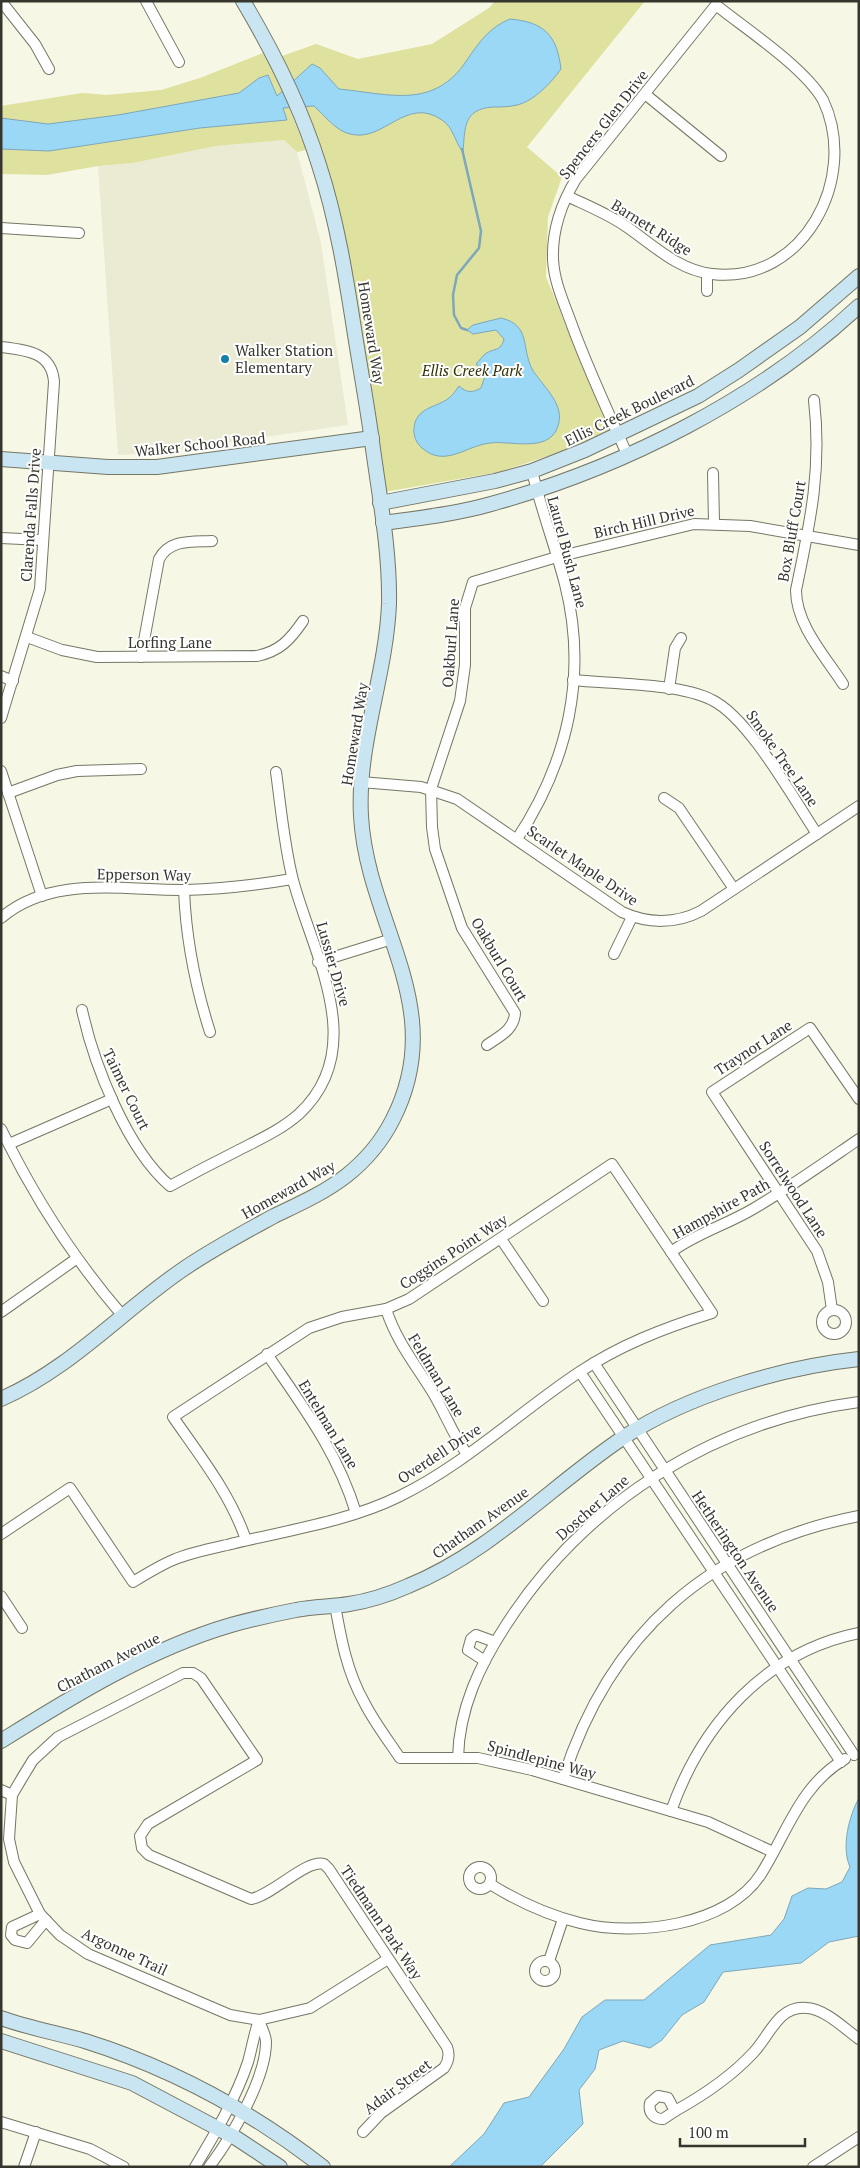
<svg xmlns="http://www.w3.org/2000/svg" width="860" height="2168" viewBox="0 0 860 2168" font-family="'PT Serif',serif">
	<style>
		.built { fill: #eaebd2 }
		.green { fill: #dfe19f }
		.water { fill: #9bd8f6; stroke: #7da7ba }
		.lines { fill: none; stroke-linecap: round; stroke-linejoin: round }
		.stream { stroke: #7da7ba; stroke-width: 2.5 }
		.street-casing { stroke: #757665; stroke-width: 12 }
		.secondary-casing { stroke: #757665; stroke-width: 16 }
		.street { stroke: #fff; stroke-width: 10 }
		.secondary { stroke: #c8e5f1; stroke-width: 14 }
		.poi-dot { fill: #1480a9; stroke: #fff; stroke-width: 2 }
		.labels { text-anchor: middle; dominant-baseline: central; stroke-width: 4; stroke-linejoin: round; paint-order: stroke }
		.street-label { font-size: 15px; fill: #36362f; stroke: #fff }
		.poi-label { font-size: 15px; fill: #36362f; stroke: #fff; text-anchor: start }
		.park-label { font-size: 15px; font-style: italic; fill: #333306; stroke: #fff }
	</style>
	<rect width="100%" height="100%" fill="#f6f7e4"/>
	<path class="built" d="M 284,140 L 297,152 L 321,243 L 348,425 L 154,453 L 118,455 L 98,166 L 133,163 L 216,146 Z"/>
	<g class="green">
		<path d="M 495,1 L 645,1 L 527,147 L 562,177 L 548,217 L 546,277 L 610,432 L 557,453 L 499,472 L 384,492 C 369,386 359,275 329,171 C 317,132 298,94 282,56 L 316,44 L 358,59 L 432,44 L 489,8 Z"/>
		<path d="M 263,53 L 274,71 L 306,150 L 297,152 L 284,140 L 216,146 L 133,163 L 98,166 L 47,175 L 1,174 L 1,106 L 82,93 L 107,95 L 161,90 L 200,78 Z"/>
	</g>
	<g class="water">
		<path d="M 510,19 C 544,22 557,35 561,69 C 551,83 534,101 517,105 C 509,107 501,107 493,107 C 463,109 465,128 463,152 C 454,141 454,128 442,120 C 406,95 384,143 350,134 C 336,131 324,115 314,106 L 283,108 L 287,120 L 200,128 L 49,151 L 1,149 L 1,118 L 48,124 L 118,115 L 239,93 L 259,78 L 268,75 L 277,96 L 312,64 L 320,68 L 339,89 C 390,94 434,110 467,60 C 479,42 490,27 510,19 Z"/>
		<path d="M 501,318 C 531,325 521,347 532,369 C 541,384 563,402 559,422 C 553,455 511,440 490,443 C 465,446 445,468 422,448 C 417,444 413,436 414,428 C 416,407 436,408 449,398 C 453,395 456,390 459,386 C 467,393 472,393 481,388 L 485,376 L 482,369 L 476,364 C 479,361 482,357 485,354 C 493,348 501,352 504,339 L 496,330 L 473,334 L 467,330 L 473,325 Z"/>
		<path d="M 859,1798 L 859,1936 L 829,1942 L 801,1963 L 723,1972 L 704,2002 L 682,2015 L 662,2040 L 650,2048 L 623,2041 L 599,2050 L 595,2069 L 579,2090 L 583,2124 L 540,2167 L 449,2167 L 484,2134 L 504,2103 L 529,2097 L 564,2049 L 582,2017 L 605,2000 L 644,2000 L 710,1945 L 771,1935 L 784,1919 L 792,1896 L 808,1888 L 826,1889 L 842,1882 L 850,1867 C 841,1847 849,1816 859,1798 Z"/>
	</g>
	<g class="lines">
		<path class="stream" d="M 462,149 L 481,231 L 479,248 L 457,275 L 453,295 L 454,315 L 461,328 L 467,330"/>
		<defs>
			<g id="street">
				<path d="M 1,1 L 35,44 L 49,69"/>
				<path d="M 146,1 L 179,62"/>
				<path d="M 645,94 L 721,156"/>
				<path d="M 567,196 C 586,205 606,213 624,225 C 651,243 677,270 712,274 C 803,285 860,178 823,100 C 804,67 747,30 716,5 L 576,179 C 561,204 552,230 553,259 C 554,283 565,305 573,328 C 589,371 608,412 627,454"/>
				<path d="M 1,228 L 79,233"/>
				<path d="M 707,274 L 707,291"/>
				<path d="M 1,347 C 26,350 52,352 54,382 L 40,589 L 1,718"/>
				<path d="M 814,400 C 822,470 810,523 796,590 C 796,625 825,656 843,684"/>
				<path d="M 713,473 L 714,523"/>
				<path d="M 1,538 L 43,540"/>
				<path d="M 27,637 L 62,650 L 97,657 L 257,656 C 280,651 290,640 303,621"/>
				<path d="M 141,657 L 159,559 C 170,539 191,542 212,541"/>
				<path d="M 1,676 L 13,681"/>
				<path d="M 573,680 C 611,684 679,683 712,700 C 749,718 793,798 817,834"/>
				<path d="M 669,689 L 675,648 L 681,638"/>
				<path d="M 1,771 L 42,896"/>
				<path d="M 361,782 L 421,787 L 457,799 L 622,912 C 648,924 676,924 701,911 L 859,806"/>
				<path d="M 8,793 L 57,775 L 77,771 L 141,769"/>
				<path d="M 664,798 L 679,808 L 734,889"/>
				<path d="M 517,839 C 568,762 588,675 565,584 C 555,546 541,509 532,471"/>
				<path d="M 184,890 C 186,940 195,985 210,1032"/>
				<path d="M 1,918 C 52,874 125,891 186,890 C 222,889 257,885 292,879"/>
				<path d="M 614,954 L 632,917"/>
				<path d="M 318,962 L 392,939"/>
				<path d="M 82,1010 C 94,1065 127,1149 170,1186 C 192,1174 215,1162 237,1151 C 258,1140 281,1130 299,1114 C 370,1048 313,955 293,880 C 284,845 281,808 276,772"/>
				<path d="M 487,1045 C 500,1036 514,1030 515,1013 L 462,928 L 435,849 L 432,827 L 431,789 L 460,701 L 465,665 L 465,608 L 473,582 L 557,557 L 694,524 L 750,526 L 859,545"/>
				<path d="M 1,1129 C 34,1197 73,1258 122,1315"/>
				<path d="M 9,1144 L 112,1099"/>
				<path d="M 501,1239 L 543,1301"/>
				<path d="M 671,1252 C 697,1233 726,1225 753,1209 C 789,1188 824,1163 859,1139"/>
				<path d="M 386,1309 C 396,1341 416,1365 433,1393 C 445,1413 453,1435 467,1454"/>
				<path d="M 832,1310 L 828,1282 L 817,1251 L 712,1092 L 810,1028 L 859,1099"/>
				<circle cx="834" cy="1322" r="12"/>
				<path d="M 1,1312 L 76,1259"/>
				<path d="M 267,1354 C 303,1407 337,1451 356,1513"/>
				<path d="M 594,1363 L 854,1755"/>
				<path d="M 580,1372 L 841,1762"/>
				<path d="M 1,1534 L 70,1488 L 133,1582 C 146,1574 159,1566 173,1560 C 190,1553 209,1549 227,1545 C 283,1531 347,1522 398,1497 C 464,1465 518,1413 578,1373 C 620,1345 664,1328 712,1313 L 612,1164 L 409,1299 L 386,1309 L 342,1317 L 309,1328 L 173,1417 C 200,1456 231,1495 246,1540"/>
				<path d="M 1,1596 L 22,1628"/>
				<path d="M 335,1605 C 341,1639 347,1672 364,1702 C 374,1722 388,1740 400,1758 L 478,1758 L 532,1770 L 708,1822 L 773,1852"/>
				<path d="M 485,1661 L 468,1650 L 471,1639 L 476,1635 L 495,1642"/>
				<path d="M 458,1758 C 459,1708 480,1665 506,1625 C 585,1502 714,1421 859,1402"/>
				<path d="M 563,1779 C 609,1634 709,1545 859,1516"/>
				<path d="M 1,1790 L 12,1795"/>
				<path d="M 671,1811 C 702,1724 765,1652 859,1633"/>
				<circle cx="480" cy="1878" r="11"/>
				<path d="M 490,1884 C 519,1902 547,1915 580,1923 C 635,1937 728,1926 761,1874 C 787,1833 800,1785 845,1759"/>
				<path d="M 40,1914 L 12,1927 L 11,1935 L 15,1940 L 27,1943 L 46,1920"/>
				<circle cx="545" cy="1971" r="10"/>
				<path d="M 549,1961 L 563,1919"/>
				<path d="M 658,2096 L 668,2098 L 675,2111 L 663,2119 C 653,2119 648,2112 650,2103 Z"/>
				<path d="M 675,2111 C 704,2095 731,2077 754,2052 C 764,2041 771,2026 782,2016 C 789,2010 798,2007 807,2008 C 825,2009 845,2029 859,2039"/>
				<path d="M 1,2122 L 90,2149 L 124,2167"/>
				<path d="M 363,2132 L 381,2113 L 444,2068 C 449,2061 450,2055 447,2047 L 329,1869 L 324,1864 C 306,1859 273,1895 251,1899 L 149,1855 L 142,1848 L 140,1836 L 148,1824 L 257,1760 L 201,1678 L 193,1673 L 183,1673 L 58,1737 L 33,1760 L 22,1778 L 12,1795 L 9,1839 L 14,1862 L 40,1914 L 60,1935 L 88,1954 L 230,2015 L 259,2020 L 310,2008 L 388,1959"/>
				<path d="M 24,2167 L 36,2132"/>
				<path d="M 195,2167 C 215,2134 236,2098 248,2062 C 252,2048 254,2034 259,2020"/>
				<path d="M 209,2167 C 231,2138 266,2079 266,2042 C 266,2035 261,2027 259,2020"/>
				<path d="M 813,2167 L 859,2137"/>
			</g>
			<g id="secondary">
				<path d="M 1,459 L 108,467 L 157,467 L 372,438"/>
				<path d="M 380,503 L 495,481 L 532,471 L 585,450 L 698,396 L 739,370 L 800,327 L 859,276"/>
				<path d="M 383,523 C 419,518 456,514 491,504 C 622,468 759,399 859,306"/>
				<path d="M 1,1399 C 70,1369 121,1312 182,1270 C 211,1250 243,1233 274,1216 C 299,1204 324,1193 346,1176 C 365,1161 382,1141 393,1119 C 450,1007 367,925 361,816 C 357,744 386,676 389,604 C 390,552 380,500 373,449 C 368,410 361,373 355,335 C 346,277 337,220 319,165 C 301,107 274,53 243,1"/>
				<path d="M 1,1741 C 73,1696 149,1649 231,1625 C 253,1619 275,1614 296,1610 C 314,1606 332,1607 349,1604 C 369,1601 390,1594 408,1586 C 490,1553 552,1485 624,1437 C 688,1395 783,1367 859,1359"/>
				<path d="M 1,2018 C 29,2028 57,2033 85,2041 C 171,2068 252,2112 323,2167"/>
				<path d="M 1,2041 L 132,2083 L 236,2138 L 280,2167"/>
			</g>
		</defs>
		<use href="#street" class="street-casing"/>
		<use href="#secondary" class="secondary-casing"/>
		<use href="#street" class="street"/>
		<use href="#secondary" class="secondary"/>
	</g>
	<circle class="poi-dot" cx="225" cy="359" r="5"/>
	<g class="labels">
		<g class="street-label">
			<text transform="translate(603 124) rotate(-52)">Spencers Glen Drive</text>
			<text transform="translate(652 227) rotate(32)">Barnett Ridge</text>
			<text transform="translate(372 333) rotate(81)">Homeward Way</text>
			<text transform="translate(629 410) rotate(-26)">Ellis Creek Boulevard</text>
			<text transform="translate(200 444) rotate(-6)">Walker School Road</text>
			<text transform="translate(30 515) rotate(-86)">Clarenda Falls Drive</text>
			<text transform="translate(644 521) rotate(-13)">Birch Hill Drive</text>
			<text transform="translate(791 531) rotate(-80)">Box Bluff Court</text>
			<text transform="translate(568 552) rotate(75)">Laurel Bush Lane</text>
			<text x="170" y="642">Lorfing Lane</text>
			<text transform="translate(450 643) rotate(-86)">Oakburl Lane</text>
			<text transform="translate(354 734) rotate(-81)">Homeward Way</text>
			<text transform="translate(783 758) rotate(55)">Smoke Tree Lane</text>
			<text transform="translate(583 865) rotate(34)">Scarlet Maple Drive</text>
			<text transform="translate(144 874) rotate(1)">Epperson Way</text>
			<text transform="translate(500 959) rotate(59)">Oakburl Court</text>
			<text transform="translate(334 964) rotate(74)">Lussier Drive</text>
			<text transform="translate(753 1047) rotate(-33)">Traynor Lane</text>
			<text transform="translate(127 1089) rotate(64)">Taimer Court</text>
			<text transform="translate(288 1189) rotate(-29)">Homeward Way</text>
			<text transform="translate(794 1189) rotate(57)">Sorrelwood Lane</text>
			<text transform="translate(721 1208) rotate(-29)">Hampshire Path</text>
			<text transform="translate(453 1251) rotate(-33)">Coggins Point Way</text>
			<text transform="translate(437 1375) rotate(59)">Feldman Lane</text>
			<text transform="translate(329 1424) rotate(59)">Entelman Lane</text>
			<text transform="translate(439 1453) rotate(-33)">Overdell Drive</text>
			<text transform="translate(592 1507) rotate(-41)">Doscher Lane</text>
			<text transform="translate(480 1522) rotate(-35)">Chatham Avenue</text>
			<text transform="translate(736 1551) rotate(56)">Hetherington Avenue</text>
			<text transform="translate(108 1662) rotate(-27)">Chatham Avenue</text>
			<text transform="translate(542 1759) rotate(15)">Spindlepine Way</text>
			<text transform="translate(382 1922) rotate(56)">Tiedmann Park Way</text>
			<text transform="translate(125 1951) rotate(25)">Argonne Trail</text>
			<text transform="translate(397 2086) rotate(-37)">Adair Street</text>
		</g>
		<g class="poi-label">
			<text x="235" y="350">Walker Station<tspan x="235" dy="17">Elementary</tspan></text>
		</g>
		<g class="park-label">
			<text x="472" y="370">Ellis Creek Park</text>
		</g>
	</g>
	<rect width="860" height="2168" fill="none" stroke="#36362f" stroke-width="5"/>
	<path d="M680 2138v8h125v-8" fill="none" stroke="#36362f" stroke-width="2.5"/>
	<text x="688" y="2138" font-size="15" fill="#36362f" stroke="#ffffff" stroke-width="4" paint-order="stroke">100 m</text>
</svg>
